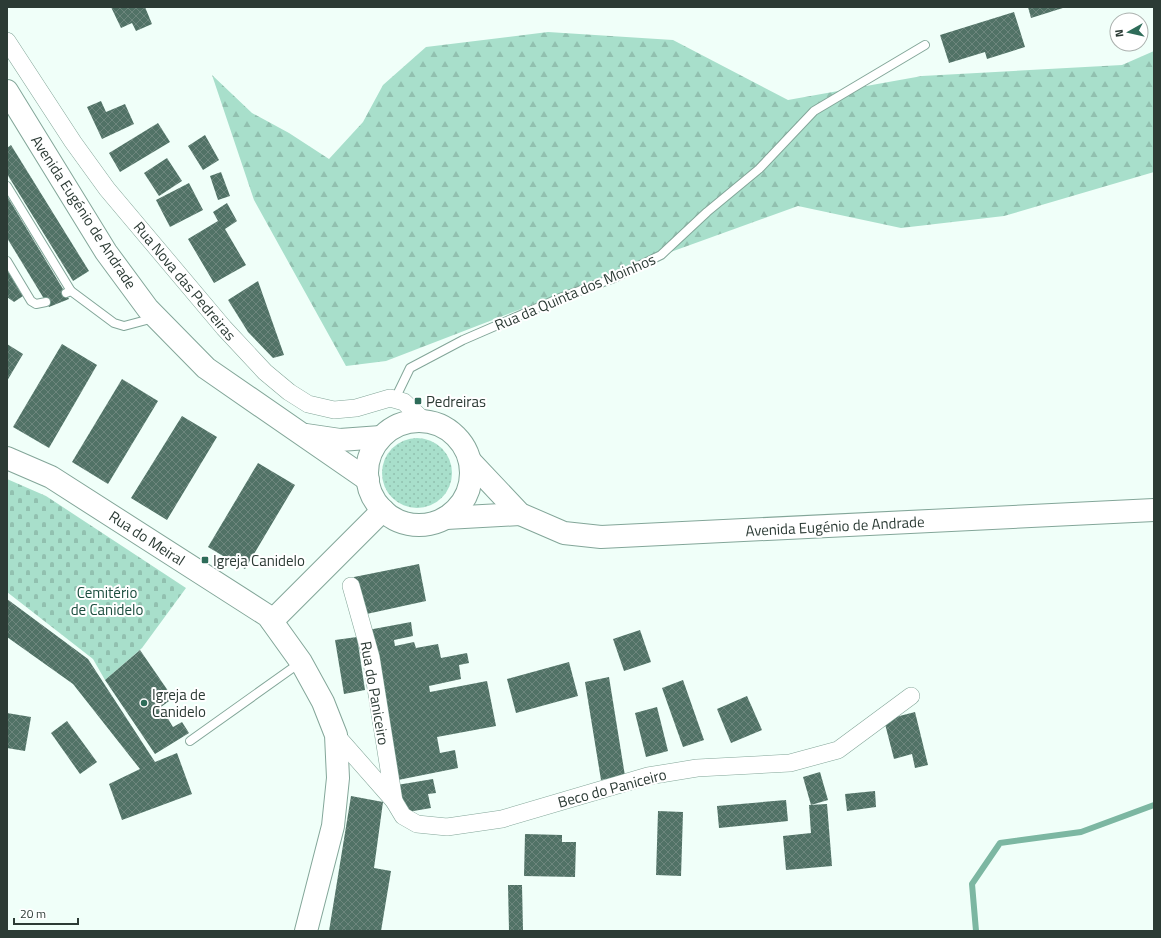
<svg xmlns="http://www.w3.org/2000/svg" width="1161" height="938" viewBox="0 0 1161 938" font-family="'Titillium Web',sans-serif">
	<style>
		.grass { fill: url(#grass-dots) }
		.forest { fill: url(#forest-firs) }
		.cemetery { fill: url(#cemetery-stones) }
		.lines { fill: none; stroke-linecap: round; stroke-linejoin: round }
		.stream { stroke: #7cb7a2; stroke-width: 6 }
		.building { fill: url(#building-cross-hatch) }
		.lane-casing { stroke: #83a699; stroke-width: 10 }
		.street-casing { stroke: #83a699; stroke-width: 18 }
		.secondary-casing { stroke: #83a699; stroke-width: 24 }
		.lane { stroke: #fff; stroke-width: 8 }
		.street { stroke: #fff; stroke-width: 17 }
		.secondary { stroke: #fff; stroke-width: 22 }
		.poi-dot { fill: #2e6c59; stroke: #fff; stroke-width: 1.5 }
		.labels { text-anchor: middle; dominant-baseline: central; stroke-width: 4; stroke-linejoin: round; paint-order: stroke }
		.street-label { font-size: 15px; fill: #2c3b35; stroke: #fff }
		.poi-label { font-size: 15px; fill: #2c3b35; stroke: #fff; text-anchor: start }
		.park-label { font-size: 15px; fill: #1b4d3e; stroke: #fff }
	</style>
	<defs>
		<pattern id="grass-dots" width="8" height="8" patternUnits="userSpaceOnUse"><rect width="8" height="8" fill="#a8dfcb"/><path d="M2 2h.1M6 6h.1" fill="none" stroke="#91c0af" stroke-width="1.8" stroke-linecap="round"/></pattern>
		<pattern id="forest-firs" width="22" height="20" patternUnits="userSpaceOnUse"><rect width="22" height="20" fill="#a8dfcb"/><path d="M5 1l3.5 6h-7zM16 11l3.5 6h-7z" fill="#91c0af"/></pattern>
		<pattern id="cemetery-stones" width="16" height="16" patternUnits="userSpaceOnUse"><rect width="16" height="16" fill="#a8dfcb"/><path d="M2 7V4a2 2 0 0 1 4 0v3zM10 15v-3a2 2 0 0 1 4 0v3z" fill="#91c0af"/></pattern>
		<pattern id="building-cross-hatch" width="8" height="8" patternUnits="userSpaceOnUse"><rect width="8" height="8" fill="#517266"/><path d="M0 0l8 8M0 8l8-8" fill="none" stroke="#6d867d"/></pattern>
	</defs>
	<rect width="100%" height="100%" fill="#f0fff9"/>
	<circle class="grass" cx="417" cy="473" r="35"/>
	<path class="forest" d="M 548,32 L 673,40 L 788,100 L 922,76 L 1122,65 L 1154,51 L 1154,172 L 1004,216 L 901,228 L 798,206 L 643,262 L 386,361 L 346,366 L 254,200 L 212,75 L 252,113 L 289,133 L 329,159 L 363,122 L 383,85 L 426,47 Z"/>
	<path class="cemetery" d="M 7,479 L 46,496 L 186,588 L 142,648 L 105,680 L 93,659 L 7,592 Z"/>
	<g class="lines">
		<path class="stream" d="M 976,931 L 972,884 L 1000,843 L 1081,832 L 1154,805"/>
	</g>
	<g class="building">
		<path d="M 111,7 L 145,7 L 152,24 L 136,31 L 132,23 L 121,28 Z"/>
		<path d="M 1028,7 L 1066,7 L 1031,18 Z"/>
		<path d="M 1014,12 L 1025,47 L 987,59 L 985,52 L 949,63 L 940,35 Z"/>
		<path d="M 101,101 L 106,112 L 125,104 L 134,124 L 102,139 L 87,107 Z"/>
		<path d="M 158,123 L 170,142 L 120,172 L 109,153 Z"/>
		<path d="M 205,135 L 219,160 L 203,170 L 188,146 Z"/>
		<path d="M 11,145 L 89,271 L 73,281 L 7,174 L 7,148 Z"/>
		<path d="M 167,158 L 182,181 L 159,196 L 144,173 Z"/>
		<path d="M 221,172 L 230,196 L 218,200 L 210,176 Z"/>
		<path d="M 189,183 L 203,210 L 170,227 L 156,200 Z"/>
		<path d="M 7,196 L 69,299 L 49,307 L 7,238 Z"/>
		<path d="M 227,203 L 237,221 L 225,229 L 246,265 L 214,283 L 188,239 L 218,221 L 213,212 Z"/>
		<path d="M 7,269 L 23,296 L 14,302 L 7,297 Z"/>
		<path d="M 258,281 L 284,355 L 273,358 L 248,332 L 228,300 Z"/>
		<path d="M 7,344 L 23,354 L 7,381 Z"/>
		<path d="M 62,344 L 97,365 L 49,448 L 13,427 Z"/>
		<path d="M 122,379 L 158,401 L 108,484 L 72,462 Z"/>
		<path d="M 182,416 L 217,437 L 167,520 L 131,498 Z"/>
		<path d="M 258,463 L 295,485 L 245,569 L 208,547 Z"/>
		<path d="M 419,564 L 426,601 L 362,615 L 354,577 Z"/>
		<path d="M 7,599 L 88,659 L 155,762 L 177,753 L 192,794 L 122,820 L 109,784 L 140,769 L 73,684 L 7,637 Z"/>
		<path d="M 411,622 L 413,636 L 394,640 L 395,646 L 414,642 L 416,648 L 438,644 L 441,658 L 467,653 L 469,663 L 459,665 L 461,679 L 429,686 L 430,692 L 487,681 L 496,726 L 437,737 L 440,753 L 455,750 L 458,768 L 398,780 L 368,630 Z"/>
		<path d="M 640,630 L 651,662 L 624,671 L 613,639 Z"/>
		<path d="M 357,637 L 365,690 L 344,694 L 335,640 Z"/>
		<path d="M 140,650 L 173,698 L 161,707 L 173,727 L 182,722 L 189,733 L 155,754 L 105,680 Z"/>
		<path d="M 569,662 L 578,696 L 516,713 L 507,679 Z"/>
		<path d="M 609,677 L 625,776 L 601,780 L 585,682 Z"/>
		<path d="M 683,680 L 704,740 L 683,747 L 662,688 Z"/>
		<path d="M 747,696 L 762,730 L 731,743 L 717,709 Z"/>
		<path d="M 657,707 L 668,751 L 646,757 L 635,713 Z"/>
		<path d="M 915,712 L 928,765 L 915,768 L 912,754 L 894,759 L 884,720 Z"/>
		<path d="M 7,713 L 31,717 L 25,751 L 7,748 Z"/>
		<path d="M 67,721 L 97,762 L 80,774 L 51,733 Z"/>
		<path d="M 820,772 L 828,800 L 811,805 L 803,777 Z"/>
		<path d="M 433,779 L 436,793 L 428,794 L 431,808 L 402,813 L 397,785 Z"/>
		<path d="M 875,791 L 876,807 L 847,811 L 845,794 Z"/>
		<path d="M 351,796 L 383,802 L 374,868 L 391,871 L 381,931 L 329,931 Z"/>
		<path d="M 786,800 L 788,821 L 719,828 L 717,806 Z"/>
		<path d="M 827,804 L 832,866 L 786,870 L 783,836 L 811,833 L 809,805 Z"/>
		<path d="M 658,811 L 683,812 L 681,876 L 656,875 Z"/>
		<path d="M 525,834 L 562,835 L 562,842 L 576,842 L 575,877 L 524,876 Z"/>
		<path d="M 508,885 L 522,885 L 523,931 L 509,931 Z"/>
	</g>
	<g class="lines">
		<defs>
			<g id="lane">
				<path d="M 7,186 L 71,291"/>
				<path d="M 7,261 L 31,301 L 36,304 L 46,302"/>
				<path d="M 66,293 L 71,291 L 114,323 L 124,326 L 154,318"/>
				<path d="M 395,399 L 410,368 L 463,340 L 560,298 L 614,278 L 661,255 L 707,212 L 759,169 L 814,111 L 925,45"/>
				<path d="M 190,741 L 301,662"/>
			</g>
			<g id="street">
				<path d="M 7,41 L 73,142 L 107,189 L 224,328 L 265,372 L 289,392 L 308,404 L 334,410 L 356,408 L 390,398 L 404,402 L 423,420"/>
				<path d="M 351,586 L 371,657 L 394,801"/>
				<path d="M 336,735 L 394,801 L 403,816 L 417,824 L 447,827 L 502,819 L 648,776 L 697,768 L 790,763 L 838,750 L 911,696"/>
			</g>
			<g id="secondary">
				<path d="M 7,91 L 106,252 L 148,309 L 206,368 L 368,480"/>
				<circle cx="419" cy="473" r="52"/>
				<path d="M 306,435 L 340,440 L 381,437"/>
				<path d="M 7,458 L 51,477 L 268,616 L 301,662 L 323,702 L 336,735 L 338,778 L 333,826 L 306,931"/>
				<path d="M 470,461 L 520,514 L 564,533 L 601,537 L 1154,510"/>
				<path d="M 446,518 L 520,514"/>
				<path d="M 272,621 L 383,510"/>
			</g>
		</defs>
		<use href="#lane" class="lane-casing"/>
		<use href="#street" class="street-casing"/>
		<use href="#secondary" class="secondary-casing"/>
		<use href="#lane" class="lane"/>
		<use href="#street" class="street"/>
		<use href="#secondary" class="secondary"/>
	</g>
	<g class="poi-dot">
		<rect x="414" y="397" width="8" height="8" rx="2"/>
		<rect x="201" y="556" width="8" height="8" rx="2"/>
		<circle cx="144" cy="703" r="4"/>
	</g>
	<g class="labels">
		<g class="street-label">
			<text transform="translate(84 212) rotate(57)">Avenida Eugénio de Andrade</text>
			<text transform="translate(185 281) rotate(50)">Rua Nova das Pedreiras</text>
			<text transform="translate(575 292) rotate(-23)">Rua da Quinta dos Moinhos</text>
			<text transform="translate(835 526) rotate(-3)">Avenida Eugénio de Andrade</text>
			<text transform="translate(147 538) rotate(33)">Rua do Meiral</text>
			<text transform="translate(375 693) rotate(80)">Rua do Paniceiro</text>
			<text transform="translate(612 788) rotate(-15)">Beco do Paniceiro</text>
		</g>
		<g class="poi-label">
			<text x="426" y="401">Pedreiras</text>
			<text x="213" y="560">Igreja Canidelo</text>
			<text x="152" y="694">Igreja de<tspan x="152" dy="17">Canidelo</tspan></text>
		</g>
		<g class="park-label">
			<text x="107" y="592">Cemitério<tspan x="107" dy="17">de Canidelo</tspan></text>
		</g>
	</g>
	<rect width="1161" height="938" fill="none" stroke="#2c3b35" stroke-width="16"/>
	<g transform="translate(1129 32) rotate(262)"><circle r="19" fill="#ffffff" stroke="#abb1ae"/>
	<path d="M0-3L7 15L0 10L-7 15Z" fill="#2e6c59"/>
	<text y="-6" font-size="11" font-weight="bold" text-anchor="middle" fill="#2c3b35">N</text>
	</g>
	<path d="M14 918v6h64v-6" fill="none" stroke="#2c3b35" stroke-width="2"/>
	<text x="20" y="918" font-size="12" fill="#2c3b35" stroke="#ffffff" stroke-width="3" paint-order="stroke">20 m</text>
</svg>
